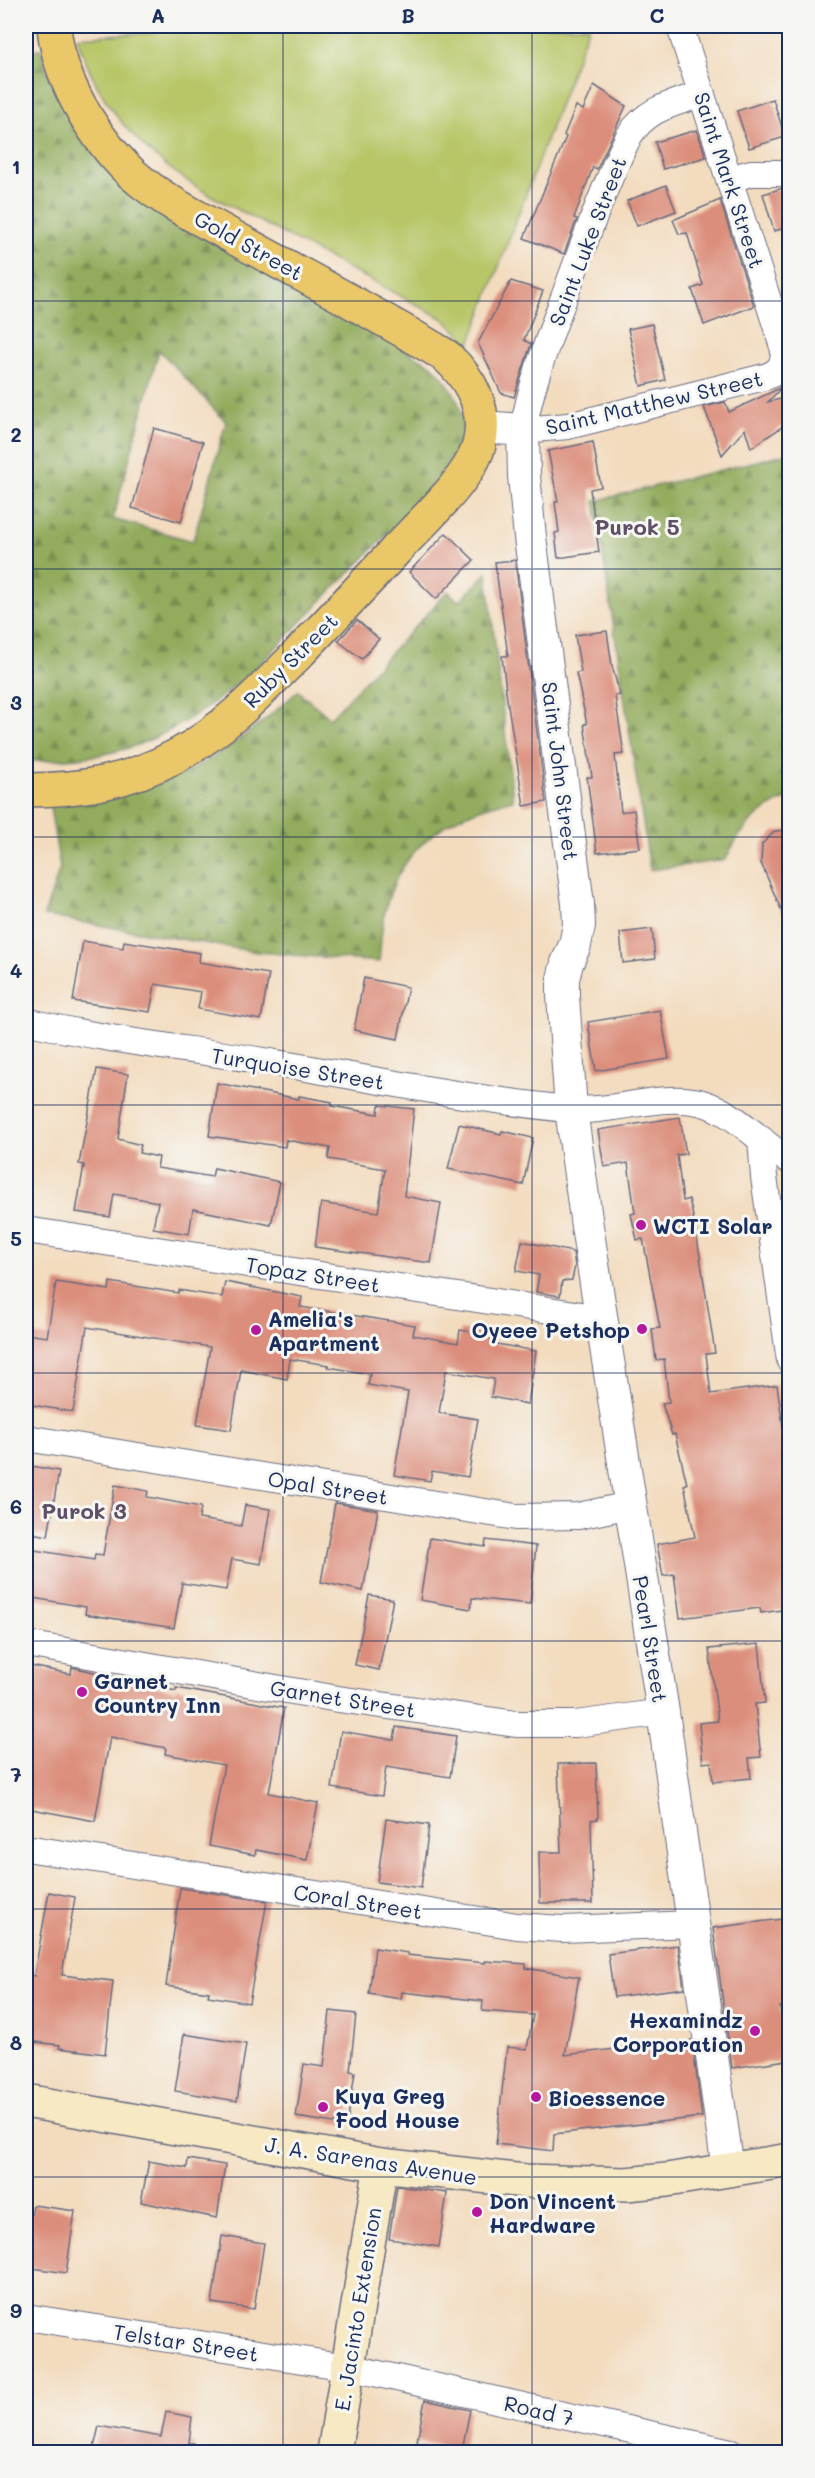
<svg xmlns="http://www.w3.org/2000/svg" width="815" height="2478" viewBox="0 0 815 2478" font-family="Mali,sans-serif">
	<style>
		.grass { fill: #b8c668; stroke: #6a7a63; stroke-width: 1.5 }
		.forest { fill: url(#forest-firs); stroke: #566d5d; stroke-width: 1.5; fill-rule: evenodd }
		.building { fill: #dc8e7c }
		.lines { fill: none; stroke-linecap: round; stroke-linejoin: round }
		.minor-casing { stroke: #676b80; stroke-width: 28 }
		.tertiary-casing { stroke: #676b80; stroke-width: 34 }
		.secondary-casing { stroke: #676b80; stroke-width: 36 }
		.primary-casing { stroke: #676b80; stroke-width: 36 }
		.minor { stroke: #fff; stroke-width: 26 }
		.tertiary { stroke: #fff; stroke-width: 32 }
		.secondary { stroke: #f7e9c3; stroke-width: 33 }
		.primary { stroke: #eac769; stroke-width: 33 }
		.grid { fill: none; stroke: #1b2f5e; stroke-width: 1.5; stroke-opacity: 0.55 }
		.poi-dot { fill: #b5179e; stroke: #f6f6f2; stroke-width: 2 }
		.labels { text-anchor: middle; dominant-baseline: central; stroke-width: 6; stroke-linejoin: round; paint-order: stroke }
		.street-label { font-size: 21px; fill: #1b2f5e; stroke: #f6f6f2 }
		.poi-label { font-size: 21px; font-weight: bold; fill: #1b2f5e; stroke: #f6f6f2; text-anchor: start }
		.neighbourhood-label { font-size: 22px; font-weight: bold; fill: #5f5068; stroke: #f6f6f2 }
		.neatline { fill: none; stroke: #1b2f5e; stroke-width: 2 }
		.grid-label { font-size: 20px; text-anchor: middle; font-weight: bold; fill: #1b2f5e }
	</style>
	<defs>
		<pattern id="forest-firs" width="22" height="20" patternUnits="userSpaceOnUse" patternTransform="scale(1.5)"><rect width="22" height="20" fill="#92ab5c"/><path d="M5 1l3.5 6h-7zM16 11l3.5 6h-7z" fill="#768c4f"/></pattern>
	</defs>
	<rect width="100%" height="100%" fill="#f6f6f2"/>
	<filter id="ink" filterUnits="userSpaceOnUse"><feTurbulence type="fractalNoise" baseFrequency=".0167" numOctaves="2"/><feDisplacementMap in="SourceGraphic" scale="12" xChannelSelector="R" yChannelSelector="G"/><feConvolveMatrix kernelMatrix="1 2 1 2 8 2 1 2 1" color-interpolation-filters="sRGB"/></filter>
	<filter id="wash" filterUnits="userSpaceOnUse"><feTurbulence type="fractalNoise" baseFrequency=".008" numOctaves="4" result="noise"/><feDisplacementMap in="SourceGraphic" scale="24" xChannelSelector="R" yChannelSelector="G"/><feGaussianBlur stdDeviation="1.35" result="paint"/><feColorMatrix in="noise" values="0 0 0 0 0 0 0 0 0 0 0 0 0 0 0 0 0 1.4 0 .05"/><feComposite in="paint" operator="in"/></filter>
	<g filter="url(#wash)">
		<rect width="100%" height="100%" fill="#f3dbbe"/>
		<path class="grass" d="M 157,26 L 589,26 L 469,346 L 459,333 L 442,318 L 210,195 C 145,157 99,110 77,37 L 157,32 Z"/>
		<g class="forest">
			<path d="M 41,49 L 47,71 L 58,98 L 163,213 L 430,364 C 449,382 467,407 461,435 C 451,477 363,558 331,591 C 298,624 267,660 230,690 C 211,705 188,721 166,732 C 118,758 79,758 26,762 L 26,50 ZM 159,350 L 226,422 L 193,541 L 113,519 Z"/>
			<path d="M 789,453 L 789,798 C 757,809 740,831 725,860 L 650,870 L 595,501 Z"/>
			<path d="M 487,573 L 513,800 C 452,812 402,844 386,907 C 381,924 381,944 379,962 L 257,952 L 44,916 L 60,868 L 49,801 C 71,799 96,800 117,796 C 189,781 245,739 298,691 L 330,718 L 448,591 L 459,602 Z"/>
		</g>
		<g id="blocks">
			<g class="building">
				<path d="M 594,85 L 626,106 L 597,169 L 593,167 L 574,218 L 577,219 L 564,254 L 524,238 L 566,137 L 564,135 L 576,106 L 583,110 Z"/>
				<path d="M 773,99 L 785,137 L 749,148 L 737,111 Z"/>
				<path d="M 697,130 L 706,157 L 663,169 L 655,142 Z"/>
				<path d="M 666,185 L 676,211 L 637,226 L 627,201 Z"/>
				<path d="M 783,188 L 789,188 L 789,227 L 774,231 L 763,194 Z"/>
				<path d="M 720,200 L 754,306 L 704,325 L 692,289 L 703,285 L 687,233 L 679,234 L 673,220 Z"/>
				<path d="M 511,281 L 543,291 L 524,340 L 531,344 L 514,397 L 501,393 L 478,343 Z"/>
				<path d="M 652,324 L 665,380 L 641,386 L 628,329 Z"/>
				<path d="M 782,387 L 768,402 L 789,397 L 789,422 L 751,448 L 745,429 L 722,455 L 704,407 L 725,402 L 729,412 Z"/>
				<path d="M 154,428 L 203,442 L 181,522 L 132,508 Z"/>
				<path d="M 593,442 L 601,487 L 590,489 L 599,552 L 558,558 L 555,533 L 559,532 L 555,502 L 558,502 L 548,451 Z"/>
				<path d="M 446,533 L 474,560 L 436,599 L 409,572 Z"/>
				<path d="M 515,560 L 546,802 L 524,806 L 507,699 L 502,656 L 508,656 L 495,562 Z"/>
				<path d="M 357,620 L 379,639 L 362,659 L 338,641 Z"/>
				<path d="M 607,631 L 612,666 L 620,695 L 615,696 L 624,754 L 615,755 L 621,812 L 634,810 L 640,848 L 597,853 L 587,777 L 592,777 L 584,724 L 587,724 L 576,673 L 581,672 L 575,635 Z"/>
				<path d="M 789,830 L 789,928 L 761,863 L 762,844 L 775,831 Z"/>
				<path d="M 652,929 L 655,959 L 623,963 L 620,933 Z"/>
				<path d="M 83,941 L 123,948 L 124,941 L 200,953 L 199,962 L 269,974 L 261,1020 L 198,1009 L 201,992 L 155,984 L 150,1012 L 73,1001 Z"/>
				<path d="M 364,978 L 408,987 L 398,1039 L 354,1030 Z"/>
				<path d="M 660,1010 L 669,1059 L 596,1071 L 588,1022 Z"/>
				<path d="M 97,1069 L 128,1074 L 118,1139 L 141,1145 L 139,1153 L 159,1157 L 157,1168 L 212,1177 L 214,1168 L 280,1182 L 271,1225 L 193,1209 L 189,1234 L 153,1228 L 158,1202 L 114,1194 L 110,1217 L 76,1212 L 84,1165 L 79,1164 Z"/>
				<path d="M 217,1083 L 299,1099 L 299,1096 L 332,1102 L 332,1106 L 378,1114 L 379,1105 L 414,1109 L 404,1196 L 441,1203 L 431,1263 L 315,1247 L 321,1203 L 378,1212 L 385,1169 L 328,1159 L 330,1148 L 286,1140 L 285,1147 L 209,1136 Z"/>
				<path d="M 680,1117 L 686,1154 L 677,1155 L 683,1201 L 689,1199 L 695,1225 L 715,1353 L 706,1354 L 711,1394 L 777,1385 L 789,1467 L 789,1609 L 761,1613 L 760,1608 L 680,1618 L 674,1574 L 663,1576 L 657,1544 L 695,1537 L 684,1485 L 687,1484 L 675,1434 L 672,1435 L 662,1403 L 669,1402 L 664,1359 L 656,1360 L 652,1329 L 660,1328 L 643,1239 L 637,1240 L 631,1214 L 635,1213 L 628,1163 L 604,1167 L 598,1130 Z"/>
				<path d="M 459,1124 L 501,1134 L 502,1131 L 533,1138 L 523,1185 L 448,1169 Z"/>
				<path d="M 522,1241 L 573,1252 L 575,1266 L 572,1280 L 562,1281 L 560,1296 L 536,1292 L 539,1275 L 516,1271 Z"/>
				<path d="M 56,1282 L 109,1290 L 110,1282 L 178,1293 L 179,1290 L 222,1297 L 225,1282 L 302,1297 L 300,1307 L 415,1325 L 413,1335 L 458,1343 L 460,1330 L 492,1335 L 491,1343 L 536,1351 L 528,1404 L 491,1397 L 494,1379 L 446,1371 L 439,1413 L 478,1419 L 468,1477 L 432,1471 L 430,1481 L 394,1475 L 408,1392 L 368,1385 L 370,1374 L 328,1367 L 329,1365 L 290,1359 L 287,1379 L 241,1370 L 231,1430 L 197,1425 L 210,1347 L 87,1327 L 73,1412 L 26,1404 L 26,1334 L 47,1337 Z"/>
				<path d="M 26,1465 L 59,1471 L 48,1536 L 26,1532 Z"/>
				<path d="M 115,1485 L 148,1491 L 147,1497 L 201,1507 L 199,1519 L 241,1526 L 245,1505 L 270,1509 L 261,1564 L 232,1559 L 226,1590 L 182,1583 L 174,1628 L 85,1614 L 86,1607 L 27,1597 L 35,1550 L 94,1560 L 95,1554 L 103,1555 Z"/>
				<path d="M 335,1503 L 378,1510 L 363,1591 L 321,1582 Z"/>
				<path d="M 430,1538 L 485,1547 L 486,1540 L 536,1546 L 530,1604 L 472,1598 L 471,1609 L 420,1600 Z"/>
				<path d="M 369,1595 L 393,1599 L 379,1670 L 355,1665 Z"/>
				<path d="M 759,1644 L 765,1703 L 755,1704 L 761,1757 L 749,1758 L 751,1778 L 713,1782 L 711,1762 L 703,1763 L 699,1723 L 718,1721 L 709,1649 Z"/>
				<path d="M 26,1665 L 71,1674 L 72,1667 L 176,1691 L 176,1688 L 284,1708 L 269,1793 L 318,1803 L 307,1860 L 256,1850 L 255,1855 L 209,1846 L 224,1765 L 165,1754 L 166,1748 L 110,1737 L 95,1821 L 26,1808 Z"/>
				<path d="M 396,1727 L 456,1736 L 450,1777 L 386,1767 L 382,1796 L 332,1788 L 341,1731 L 394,1740 Z"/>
				<path d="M 596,1763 L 598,1819 L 591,1820 L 593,1903 L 540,1903 L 539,1852 L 561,1852 L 558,1764 Z"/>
				<path d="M 386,1819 L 429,1825 L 421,1888 L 377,1882 Z"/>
				<path d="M 180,1888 L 267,1901 L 249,2003 L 208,1996 L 209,1992 L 166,1986 Z"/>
				<path d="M 49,1892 L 75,1897 L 62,1975 L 113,1981 L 105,2054 L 59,2048 L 60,2045 L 26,2041 L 26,1975 L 34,1976 Z"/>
				<path d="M 789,1918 L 789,2005 L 780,2007 L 787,2060 L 732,2068 L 713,1928 Z"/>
				<path d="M 678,1945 L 684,1988 L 614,1997 L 608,1954 Z"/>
				<path d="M 375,1948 L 408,1953 L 407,1955 L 485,1963 L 485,1961 L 526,1964 L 526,1968 L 579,1977 L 565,2055 L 692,2040 L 702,2117 L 554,2134 L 553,2151 L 496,2144 L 507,2047 L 527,2049 L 533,2015 L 482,2011 L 483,2001 L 402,1992 L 401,1999 L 369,1994 Z"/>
				<path d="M 330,2011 L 356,2014 L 350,2071 L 355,2072 L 347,2125 L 296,2117 L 304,2064 L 324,2067 Z"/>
				<path d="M 184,2034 L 246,2044 L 237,2101 L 175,2091 Z"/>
				<path d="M 188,2159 L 225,2165 L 217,2218 L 141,2202 L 149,2161 L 187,2168 Z"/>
				<path d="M 397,2186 L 447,2193 L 439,2247 L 389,2239 Z"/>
				<path d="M 33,2205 L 75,2211 L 66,2273 L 26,2267 L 26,2214 L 31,2215 Z"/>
				<path d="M 222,2236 L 264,2243 L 254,2309 L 212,2303 Z"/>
				<path d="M 425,2400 L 470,2410 L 462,2450 L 417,2441 Z"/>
				<path d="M 166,2412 L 192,2417 L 189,2443 L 194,2443 L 193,2452 L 93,2452 L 99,2426 L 161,2437 Z"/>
			</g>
		</g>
	</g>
	<g filter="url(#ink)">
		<use href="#blocks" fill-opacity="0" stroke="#676b80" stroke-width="1.5"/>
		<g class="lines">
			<defs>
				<g id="minor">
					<path d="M 681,30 L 784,350 C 784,364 780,371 768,376 L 568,426 L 523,430 C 532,378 552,331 570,281 C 588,232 606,182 629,136 C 647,108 672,104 702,94"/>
					<path d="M 729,179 L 751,173 L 790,173"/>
					<path d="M 26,1021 C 108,1041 193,1049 276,1063 C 373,1079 470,1099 568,1109 C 610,1114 659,1093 699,1102 C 735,1111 759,1142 790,1161"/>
					<path d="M 761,1139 L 764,1177 L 790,1361"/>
					<path d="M 26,1230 L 601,1318"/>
					<path d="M 26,1438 L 516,1517 L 578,1516 L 630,1505"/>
					<path d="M 26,1644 L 338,1699 L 516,1724 L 576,1724 L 663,1712"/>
					<path d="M 26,1848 L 517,1926 L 563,1929 L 693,1924"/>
					<path d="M 26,2317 L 347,2367 L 731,2452"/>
				</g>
				<path id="tertiary" d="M 482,427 L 523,430 L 524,476 L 530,537 L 578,904 L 579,925 L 575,945 L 567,963 L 563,979 L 563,996 L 571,1109 L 587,1226 L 663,1712 L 728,2169"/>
				<g id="secondary">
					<path d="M 26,2101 L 381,2165 L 525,2181 L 626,2184 L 667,2180 L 790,2160"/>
					<path d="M 334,2452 L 381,2165"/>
				</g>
				<path id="primary" d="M 26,790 C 82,790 128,782 178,755 C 224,730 262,690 299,653 C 331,619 364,585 395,551 C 420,524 470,479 479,445 C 488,410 471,379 446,356 C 377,314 305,277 235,238 C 198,217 154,197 124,166 C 89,130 58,76 54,26"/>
			</defs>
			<use href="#minor" class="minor-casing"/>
			<use href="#tertiary" class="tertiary-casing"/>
			<use href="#secondary" class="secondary-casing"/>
			<use href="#primary" class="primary-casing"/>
			<use href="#minor" class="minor"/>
			<use href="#tertiary" class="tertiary"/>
			<use href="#secondary" class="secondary"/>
			<use href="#primary" class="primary"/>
		</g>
	</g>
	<path class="grid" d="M 283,26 L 283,2452M 532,26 L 532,2452M 26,301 L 790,301M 26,569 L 790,569M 26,837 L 790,837M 26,1105 L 790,1105M 26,1373 L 790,1373M 26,1641 L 790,1641M 26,1909 L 790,1909M 26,2177 L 790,2177"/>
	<g class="poi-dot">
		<circle cx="641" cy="1225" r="6"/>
		<circle cx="642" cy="1329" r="6"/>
		<circle cx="256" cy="1330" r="6"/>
		<circle cx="82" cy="1692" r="6"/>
		<circle cx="755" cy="2031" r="6"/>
		<circle cx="536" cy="2097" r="6"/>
		<circle cx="323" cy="2107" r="6"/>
		<circle cx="477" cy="2212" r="6"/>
	</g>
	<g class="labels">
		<g class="street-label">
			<text transform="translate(730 180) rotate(72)">Saint Mark Street</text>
			<text transform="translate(587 241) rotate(-69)">Saint Luke Street</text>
			<text transform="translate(249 245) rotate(29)">Gold Street</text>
			<text transform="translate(654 402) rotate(-13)">Saint Matthew Street</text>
			<text transform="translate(290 660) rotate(-45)">Ruby Street</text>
			<text transform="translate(561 771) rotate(83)">Saint John Street</text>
			<text transform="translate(298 1068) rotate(9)">Turquoise Street</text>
			<text transform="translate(313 1274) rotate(9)">Topaz Street</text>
			<text transform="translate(328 1487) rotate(9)">Opal Street</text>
			<text transform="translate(651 1639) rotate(81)">Pearl Street</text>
			<text transform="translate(343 1698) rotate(9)">Garnet Street</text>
			<text transform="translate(358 1901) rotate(9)">Coral Street</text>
			<text transform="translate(371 2160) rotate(9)">J. A. Sarenas Avenue</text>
			<text transform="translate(357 2309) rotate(-81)">E. Jacinto Extension</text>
			<text transform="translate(186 2342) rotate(9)">Telstar Street</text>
			<text transform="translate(539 2410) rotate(13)">Road 7</text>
		</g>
		<g class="poi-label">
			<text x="653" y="1225">WCTI Solar</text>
			<text x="268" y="1318">Amelia's<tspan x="268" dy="24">Apartment</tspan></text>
			<text x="630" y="1329" text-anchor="end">Oyeee Petshop</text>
			<text x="94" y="1680">Garnet<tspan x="94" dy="24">Country Inn</tspan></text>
			<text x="743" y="2019" text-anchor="end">Hexamindz<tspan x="743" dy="24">Corporation</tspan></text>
			<text x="335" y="2095">Kuya Greg<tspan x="335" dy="24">Food House</tspan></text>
			<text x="548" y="2097">Bioessence</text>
			<text x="489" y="2200">Don Vincent<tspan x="489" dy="24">Hardware</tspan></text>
		</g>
		<g class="neighbourhood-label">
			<text x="637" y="526">Purok 5</text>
			<text x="84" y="1510">Purok 3</text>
		</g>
	</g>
	<rect width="815" height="2478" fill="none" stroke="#f6f6f2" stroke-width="66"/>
	<rect x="33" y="33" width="749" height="2412" class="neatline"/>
	<g class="grid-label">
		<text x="158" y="23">A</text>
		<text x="408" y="23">B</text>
		<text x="657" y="23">C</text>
		<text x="16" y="174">1</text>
		<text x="16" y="442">2</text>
		<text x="16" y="710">3</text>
		<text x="16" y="978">4</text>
		<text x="16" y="1246">5</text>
		<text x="16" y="1514">6</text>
		<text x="16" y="1782">7</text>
		<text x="16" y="2050">8</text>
		<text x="16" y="2318">9</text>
	</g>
</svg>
